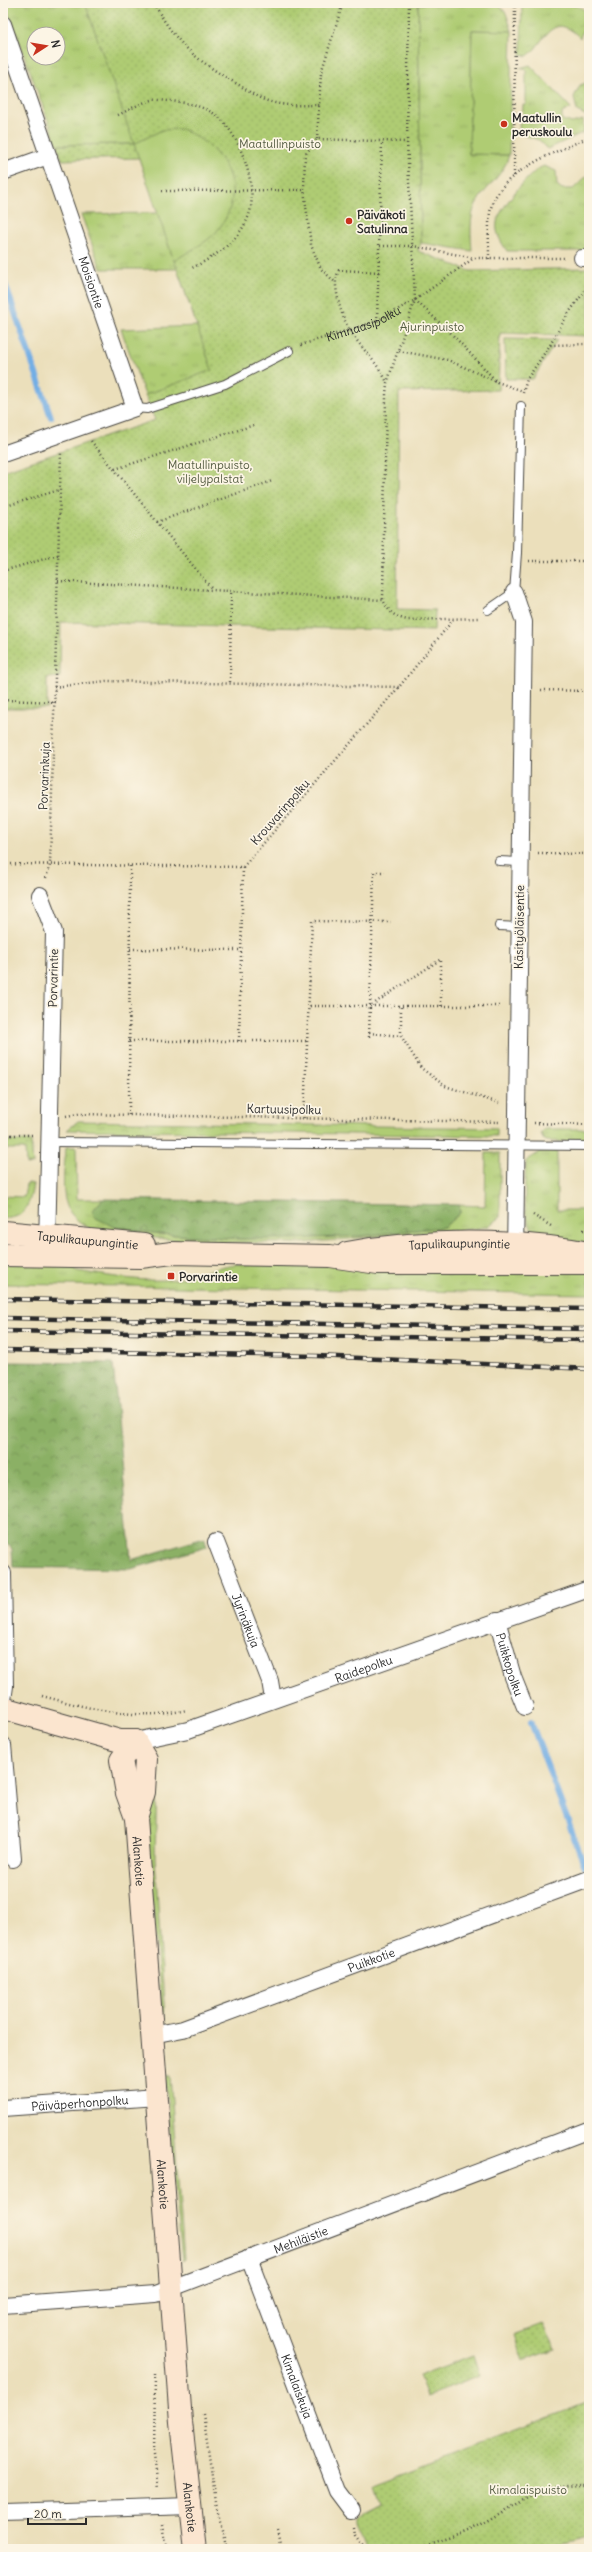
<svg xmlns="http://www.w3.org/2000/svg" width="592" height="2552" viewBox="0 0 592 2552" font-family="Delius,sans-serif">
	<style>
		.grass { fill: url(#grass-tufts); stroke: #6d7c4f; fill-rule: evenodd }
		.forest { fill: url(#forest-crowns); stroke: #5b6e48 }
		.park { fill: url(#park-dots); stroke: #6d7c4f }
		.pitch { fill: #afcc73; stroke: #6d7c4f }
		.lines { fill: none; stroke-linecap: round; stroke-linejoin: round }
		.stream { stroke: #73aee4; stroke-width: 6 }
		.lane-casing { stroke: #484641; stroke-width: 10 }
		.street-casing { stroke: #484641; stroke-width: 18 }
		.secondary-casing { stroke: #484641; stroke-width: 24 }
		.path { stroke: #484641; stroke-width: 2.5; stroke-dasharray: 1 3; stroke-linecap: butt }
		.lane { stroke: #fff; stroke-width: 8 }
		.street { stroke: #fff; stroke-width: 16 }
		.secondary { stroke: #fbe5cf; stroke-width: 22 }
		.rail-casing { stroke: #2b2b2b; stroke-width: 4.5 }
		.rail { stroke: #fcf5e5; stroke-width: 3; stroke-dasharray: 9; stroke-linecap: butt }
		.poi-dot { fill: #c8321e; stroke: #fcf5e5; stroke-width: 1.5 }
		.labels { text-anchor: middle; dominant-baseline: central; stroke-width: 3.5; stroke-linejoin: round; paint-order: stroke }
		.poi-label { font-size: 12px; font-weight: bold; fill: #2b2b2b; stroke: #fcf5e5; text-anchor: start }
		.park-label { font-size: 12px; fill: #535b41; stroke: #fcf5e5 }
		.street-label { font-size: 12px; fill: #2b2b2b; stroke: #fcf5e5 }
	</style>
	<defs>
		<pattern id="grass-tufts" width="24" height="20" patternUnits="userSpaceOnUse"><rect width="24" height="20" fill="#afcc73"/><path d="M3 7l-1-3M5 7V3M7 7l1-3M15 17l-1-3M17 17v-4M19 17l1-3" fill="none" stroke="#97af64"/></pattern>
		<pattern id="forest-crowns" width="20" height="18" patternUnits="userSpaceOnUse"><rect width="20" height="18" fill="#8bb065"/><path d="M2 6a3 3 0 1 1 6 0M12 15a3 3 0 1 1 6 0" fill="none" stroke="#728f53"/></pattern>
		<pattern id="park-dots" width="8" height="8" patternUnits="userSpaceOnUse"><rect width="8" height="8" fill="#afcc73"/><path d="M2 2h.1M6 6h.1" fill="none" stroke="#97af64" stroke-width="1.8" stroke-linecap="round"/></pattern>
	</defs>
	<rect width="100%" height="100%" fill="#fcf5e5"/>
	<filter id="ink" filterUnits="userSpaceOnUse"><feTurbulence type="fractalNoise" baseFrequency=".025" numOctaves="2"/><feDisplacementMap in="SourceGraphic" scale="8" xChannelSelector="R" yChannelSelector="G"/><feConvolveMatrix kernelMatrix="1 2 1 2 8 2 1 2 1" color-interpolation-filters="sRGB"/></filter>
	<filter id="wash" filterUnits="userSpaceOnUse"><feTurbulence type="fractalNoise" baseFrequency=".012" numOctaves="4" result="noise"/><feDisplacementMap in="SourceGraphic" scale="16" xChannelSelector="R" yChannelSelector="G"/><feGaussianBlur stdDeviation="0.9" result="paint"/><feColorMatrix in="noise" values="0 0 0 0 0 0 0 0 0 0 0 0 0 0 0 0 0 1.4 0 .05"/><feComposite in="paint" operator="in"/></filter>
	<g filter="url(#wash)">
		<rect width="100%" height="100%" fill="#ebdfbb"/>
		<g class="grass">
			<path d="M 5,3 L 147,3 L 134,144 L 57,145 ZM 34,34 L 58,34 L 58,58 L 34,58 Z"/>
			<path d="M 426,3 L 497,3 L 506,13 L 512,31 L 472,30 L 469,154 L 509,155 C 504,175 486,186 476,204 C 469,218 471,236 472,251 L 421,243 L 418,5 Z"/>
			<path d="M 522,3 C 536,3 583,0 587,14 C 589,21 582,31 580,38 C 551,7 543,47 527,56 L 521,54 Z"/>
			<path d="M 530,65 L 571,108 L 562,113 L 562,120 L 572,123 L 583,120 L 584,132 L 548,149 L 539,140 L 520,134 L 519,123 L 522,122 L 523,105 L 526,105 L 526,70 L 520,68 Z"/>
			<path d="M 544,166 L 556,171 L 557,185 L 562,189 L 573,189 L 589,174 L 589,251 L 507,251 C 501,242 495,233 497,222 C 499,209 532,169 544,166 Z"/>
			<path d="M 158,213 L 174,261 L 217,231 L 212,371 L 145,395 L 121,329 L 197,326 L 177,269 L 101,269 L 81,214 Z"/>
			<path d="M 78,1121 L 497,1128 L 497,1136 L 67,1130 Z"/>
			<path d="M 545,1129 L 589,1129 L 589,1142 L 547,1141 L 543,1139 L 541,1133 Z"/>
			<path d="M 3,1141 L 31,1141 L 33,1164 L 26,1165 L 25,1149 L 3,1149 Z"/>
			<path d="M 66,1147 L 76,1147 L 77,1199 L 103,1199 L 93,1210 L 114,1227 L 160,1234 L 241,1239 L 361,1236 L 444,1227 L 460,1213 L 459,1205 L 485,1206 L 486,1153 L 500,1153 L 500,1217 L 487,1227 L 472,1229 L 299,1243 L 193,1242 L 93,1231 C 87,1226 78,1222 73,1216 C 58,1200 65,1167 66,1147 Z"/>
			<path d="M 557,1151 L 557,1210 L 589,1210 L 589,1243 C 574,1241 550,1242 537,1233 C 519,1222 526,1180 526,1161 L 540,1152 Z"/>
			<path d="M 29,1183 L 33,1184 C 30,1203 26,1220 3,1218 L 3,1196 L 24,1197 L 26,1184 Z"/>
			<path d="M 3,1262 L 73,1265 L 77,1271 C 110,1276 145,1283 178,1279 C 198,1276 216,1266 236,1264 L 589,1269 L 589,1294 L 3,1284 Z"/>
			<path d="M 151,1784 L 157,1789 L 155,1857 L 165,2020 L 162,2017 L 148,1841 Z"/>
			<path d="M 165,2076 L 170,2076 L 184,2259 L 182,2261 Z"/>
		</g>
		<g class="forest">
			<path d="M 103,1199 L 459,1205 L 460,1213 L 444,1227 L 361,1236 L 294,1239 L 241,1239 L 160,1234 L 114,1227 L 94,1217 L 93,1210 Z"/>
			<path d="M 3,1362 L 113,1363 L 131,1560 L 204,1538 L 207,1547 L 131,1569 L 13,1567 L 12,1549 L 3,1538 Z"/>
		</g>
		<g class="park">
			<path d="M 85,3 L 426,3 L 418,5 L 421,243 L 418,251 L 470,271 L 589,268 L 589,336 L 500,333 L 498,390 L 399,392 L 397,609 L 435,610 L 434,631 L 61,622 L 60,677 L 47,678 L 47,708 L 3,708 L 3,471 L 155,420 L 145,395 L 212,370 L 139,158 L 62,160 L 57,145 L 134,144 Z"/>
			<path d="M 589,82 L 589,117 L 577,111 L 574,97 L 580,85 Z"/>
			<path d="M 505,339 L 552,340 L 557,340 L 533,379 L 506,379 Z"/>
			<path d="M 543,2324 L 556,2349 L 523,2361 L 514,2335 Z"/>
			<path d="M 473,2355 L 480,2376 L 426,2397 L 418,2376 Z"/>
			<path d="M 589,2402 L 589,2537 L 539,2549 L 366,2549 L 357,2525 L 357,2518 L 363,2511 L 380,2502 L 374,2484 Z"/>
		</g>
		<g class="pitch">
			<path d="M 472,30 L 512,31 L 509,155 L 469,154 Z"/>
			<path d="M 181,129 C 223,146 251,190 217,231 C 207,243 187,252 174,261 L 134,144 L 162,130 Z"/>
		</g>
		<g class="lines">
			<g class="stream">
				<path d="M 3,278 L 51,417"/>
				<path d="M 531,1722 L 585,1867"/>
			</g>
		</g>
	</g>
	<g filter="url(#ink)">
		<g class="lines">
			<defs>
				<g id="lane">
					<path d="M 135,408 L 147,409 L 225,384 L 289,351"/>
					<path d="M 488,610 L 514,592 L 517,553 L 521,406"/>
					<path d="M 499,861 L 520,862"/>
					<path d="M 499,926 L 519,927"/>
					<path d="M 50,1142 L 589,1146"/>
				</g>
				<g id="street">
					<path id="s2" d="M 3,24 L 135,408 L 3,454"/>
					<path d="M 3,172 L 48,156"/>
					<path d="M 582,258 L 589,258"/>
					<path d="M 514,592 L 524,622 L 515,1254"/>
					<path d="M 40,895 L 54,932 L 47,1247"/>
					<path id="s3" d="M 216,1542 L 270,1681 L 273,1699"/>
					<path d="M 3,1573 L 5,1686 L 3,1700"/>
					<path id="s4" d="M 497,1620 L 513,1677 L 525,1707"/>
					<path id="s5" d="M 135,1741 L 188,1730 L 589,1589"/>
					<path d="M 3,1745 L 13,1859"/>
					<path id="s6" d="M 152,2035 L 183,2029 L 589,1879"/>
					<path id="s7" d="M 3,2108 L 157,2097"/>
					<path id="s8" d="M 249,2258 L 337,2491 L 352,2511"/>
					<path id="s9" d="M 3,2305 L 156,2294 L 589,2130"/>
					<path d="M 3,2512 L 190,2506"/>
				</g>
				<g id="secondary">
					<path id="s10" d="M 3,1232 L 144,1245"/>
					<path id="s11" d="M 347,1253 C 423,1239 513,1239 589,1253"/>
					<path d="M 3,1255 L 140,1257 L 172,1253 L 330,1256 L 378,1263 L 589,1263"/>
					<path d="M 3,1708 L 120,1741 L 135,1741"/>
					<path id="s12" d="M 135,1741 L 121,1760 L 127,1793 L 136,1818 L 181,2422 L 195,2549"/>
					<path d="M 135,1741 L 146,1759 L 144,1792 L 136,1818"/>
				</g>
			</defs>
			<use href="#lane" class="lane-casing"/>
			<use href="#street" class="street-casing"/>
			<use href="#secondary" class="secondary-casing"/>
			<g class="path">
				<path d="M 154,3 C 175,44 199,62 239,85 C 247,90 256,97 265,100 C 283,107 302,105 320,105"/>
				<path d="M 409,3 L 407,142 L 415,300 L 387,383 L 386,395 L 383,600 C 389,612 394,617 408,620 L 479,618"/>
				<path d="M 589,31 L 589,45"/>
				<path d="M 118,115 C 129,110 140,103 152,100 C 157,99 164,101 170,101 C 185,102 203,106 216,115 C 239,132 259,187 249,215 C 239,242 214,257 190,269"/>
				<path d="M 317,139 L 321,73 L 343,3"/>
				<path d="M 514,176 L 515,3"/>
				<path d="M 162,191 L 304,190"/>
				<path d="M 380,246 L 413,246 L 474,258 L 565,258"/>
				<path d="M 489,259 C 489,244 488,227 490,213 C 496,171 556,153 589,137"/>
				<path d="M 379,272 L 339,270 C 334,281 336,287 338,299 C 347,341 370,349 387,382"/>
				<path d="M 334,281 L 321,269 L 311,245 L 304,190 L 305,155 L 317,139 L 407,142"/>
				<path d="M 415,300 L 449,331 L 497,382 L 523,391"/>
				<path d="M 377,321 L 382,142"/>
				<path id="s1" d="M 301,345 L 377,321 L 415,300 L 474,258"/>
				<path d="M 550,345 L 568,314 L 589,285"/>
				<path d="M 399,351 L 448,360 L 495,381"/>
				<path d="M 523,393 L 527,379 L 550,345 L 587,344"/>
				<path d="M 91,441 L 212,589"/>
				<path d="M 115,469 L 254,425"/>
				<path d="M 3,507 L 59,490"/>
				<path d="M 157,522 L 272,481"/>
				<path d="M 529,561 L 589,561"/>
				<path d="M 3,571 L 58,555"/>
				<path d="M 58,581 L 383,600"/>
				<path d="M 230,682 L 231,590"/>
				<path d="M 54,687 L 106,681 L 399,687"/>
				<path d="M 541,690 L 589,691"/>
				<path d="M 3,700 L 56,702"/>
				<path d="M 538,853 L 589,854"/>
				<path d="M 3,864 L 243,867 L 399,687 L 453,620"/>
				<path d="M 46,878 L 50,865 L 61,452"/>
				<path d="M 130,949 L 241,950"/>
				<path d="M 372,1005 L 441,959"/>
				<path d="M 310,1006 L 501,1006"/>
				<path d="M 441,1006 L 441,960"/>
				<path d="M 369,1033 L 401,1036 L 421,1068 L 445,1086 L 499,1103"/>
				<path d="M 401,1036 L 401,1006"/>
				<path d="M 369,1037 L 374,872 L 385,872"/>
				<path d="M 129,1041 L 308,1041"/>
				<path d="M 239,1041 L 243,867"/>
				<path d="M 129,1115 L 130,866"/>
				<path d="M 66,1116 L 78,1114 L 501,1122"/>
				<path d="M 304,1118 L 312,921 L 391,922"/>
				<path d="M 534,1123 L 589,1125"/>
				<path d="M 3,1135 L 32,1135"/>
				<path d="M 533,1215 L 551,1226"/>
				<path d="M 583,1230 L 589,1230"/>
				<path d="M 42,1696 C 93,1709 134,1721 187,1710"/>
				<path d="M 155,2374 L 154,2454 L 158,2489"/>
				<path d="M 203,2414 L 217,2509 L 227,2549"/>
				<path d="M 163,2524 L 167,2549"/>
				<path d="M 354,2527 L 355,2535 L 365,2549"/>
				<path d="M 277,2530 L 281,2549"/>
				<path d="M 413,2549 C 432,2541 453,2538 471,2529 C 514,2508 538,2483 589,2484"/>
			</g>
			<use href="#lane" class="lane"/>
			<use href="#street" class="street"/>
			<use href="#secondary" class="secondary"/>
			<defs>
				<g id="rail">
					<path d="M 3,1299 L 589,1309"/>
					<path d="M 3,1318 L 589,1329"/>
					<path d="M 3,1331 L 589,1340"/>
					<path d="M 3,1350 L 318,1356 L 589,1369"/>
				</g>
			</defs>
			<use href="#rail" class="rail-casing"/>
			<use href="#rail" class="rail"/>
		</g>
	</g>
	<g class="poi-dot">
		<circle cx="504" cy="124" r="4"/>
		<circle cx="349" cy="221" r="4"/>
		<rect x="167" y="1272" width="8" height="8" rx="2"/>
	</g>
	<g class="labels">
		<g class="poi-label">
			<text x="512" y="117">Maatullin<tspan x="512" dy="14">peruskoulu</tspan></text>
			<text x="357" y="214">Päiväkoti<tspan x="357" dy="14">Satulinna</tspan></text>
			<text x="179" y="1276">Porvarintie</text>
		</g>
		<g class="park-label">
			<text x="280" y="143">Maatullinpuisto</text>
			<text x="432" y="326">Ajurinpuisto</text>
			<text x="210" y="464">Maatullinpuisto,<tspan x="210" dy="14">viljelypalstat</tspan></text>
			<text x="528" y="2489">Kimalaispuisto</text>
		</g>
		<g class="street-label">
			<text stroke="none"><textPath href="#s2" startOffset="273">Moisiontie</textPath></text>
			<text stroke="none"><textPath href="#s1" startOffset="66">Kimnaasipolku</textPath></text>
			<text transform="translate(44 776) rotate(-88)">Porvarinkuja</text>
			<text transform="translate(280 812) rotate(-49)">Krouvarinpolku</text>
			<text transform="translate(519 927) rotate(-89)">Käsityöläisentie</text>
			<text transform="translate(53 978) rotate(-89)">Porvarintie</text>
			<text transform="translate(284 1109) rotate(1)">Kartuusipolku</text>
			<text stroke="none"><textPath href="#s10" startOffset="85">Tapulikaupungintie</textPath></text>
			<text stroke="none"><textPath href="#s11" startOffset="113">Tapulikaupungintie</textPath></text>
			<text stroke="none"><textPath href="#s3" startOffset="84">Jyrinäkuja</textPath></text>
			<text stroke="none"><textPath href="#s4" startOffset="46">Puikkopolku</textPath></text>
			<text stroke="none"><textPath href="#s5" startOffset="240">Raidepolku</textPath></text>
			<text stroke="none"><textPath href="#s12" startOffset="127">Alankotie</textPath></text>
			<text stroke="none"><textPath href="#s6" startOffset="232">Puikkotie</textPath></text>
			<text stroke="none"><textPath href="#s7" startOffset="77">Päiväperhonpolku</textPath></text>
			<text stroke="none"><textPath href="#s12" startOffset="451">Alankotie</textPath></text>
			<text stroke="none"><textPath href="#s9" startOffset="308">Mehiläistie</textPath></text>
			<text stroke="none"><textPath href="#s8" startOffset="137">Kimalaiskuja</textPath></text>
			<text stroke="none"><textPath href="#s12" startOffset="775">Alankotie</textPath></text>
		</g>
	</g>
	<rect width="592" height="2552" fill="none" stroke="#fcf5e5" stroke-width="16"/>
	<g transform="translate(46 46) rotate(78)"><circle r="19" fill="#fcf5e5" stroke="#a8a49b"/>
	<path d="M0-3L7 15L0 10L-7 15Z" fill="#c8321e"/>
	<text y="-6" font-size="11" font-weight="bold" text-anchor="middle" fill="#2b2b2b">N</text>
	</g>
	<path d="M28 2518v6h58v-6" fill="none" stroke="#2b2b2b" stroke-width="2"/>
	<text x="34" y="2518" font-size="12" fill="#2b2b2b" stroke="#fcf5e5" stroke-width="3" paint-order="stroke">20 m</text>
</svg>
